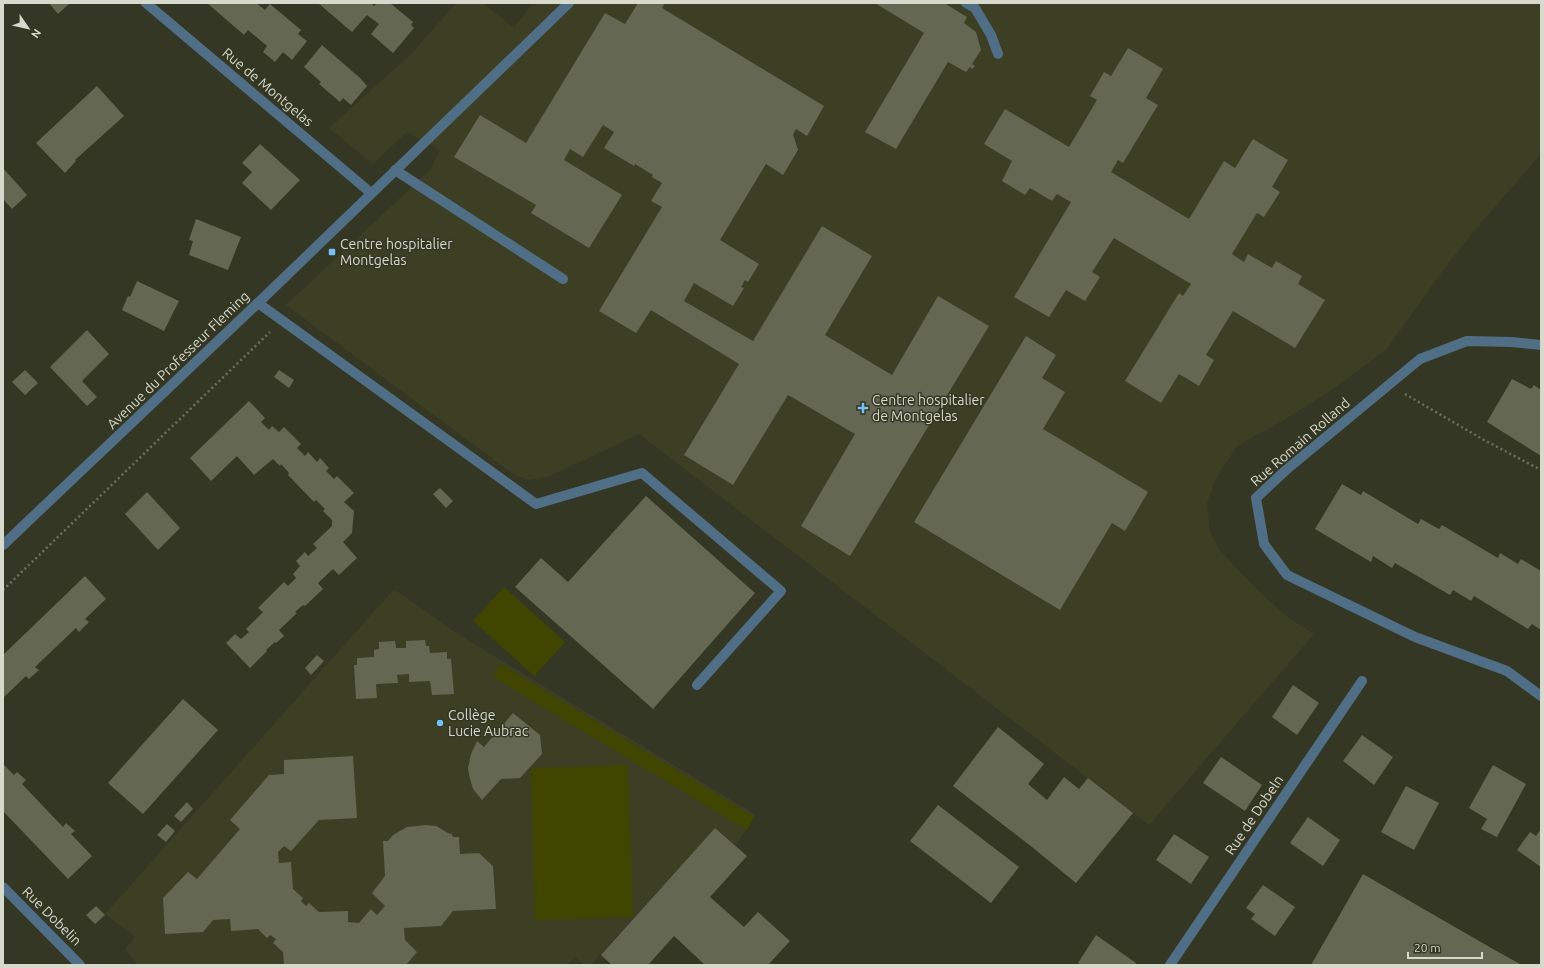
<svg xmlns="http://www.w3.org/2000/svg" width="1544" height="968" viewBox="0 0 1544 968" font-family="Ubuntu,sans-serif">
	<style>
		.built { fill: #3c3f24 }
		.green { fill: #404600 }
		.building { fill: #646751 }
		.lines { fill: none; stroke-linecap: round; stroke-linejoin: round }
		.path { stroke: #6e715f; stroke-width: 2.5; stroke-dasharray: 2 3; stroke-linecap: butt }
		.minor { stroke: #506f86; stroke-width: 10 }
		.poi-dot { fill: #73c1f6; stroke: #343723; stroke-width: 1.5 }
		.labels { text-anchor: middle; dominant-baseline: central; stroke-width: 3; stroke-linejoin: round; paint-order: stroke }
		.street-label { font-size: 14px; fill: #d7d9cc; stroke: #343723 }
		.poi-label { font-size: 14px; fill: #d7d9cc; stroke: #343723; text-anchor: start }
	</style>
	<rect width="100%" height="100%" fill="#343723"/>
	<g class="built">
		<path d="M 456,3 L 483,3 L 514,28 L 533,3 L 1541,3 L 1541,154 L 1475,230 L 1444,269 L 1386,350 L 1330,391 L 1274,426 L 1238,445 L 1223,467 L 1214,483 L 1207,503 L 1210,532 L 1219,549 L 1228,559 L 1267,599 L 1290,619 L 1314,634 L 1149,825 L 639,434 L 548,477 L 529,480 L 513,474 L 286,305 L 430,170 L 440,150 L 407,132 L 373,164 L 329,128 L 412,53 Z"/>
		<path d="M 394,589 L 453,631 L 756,815 L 735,846 L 715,828 L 591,965 L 584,965 L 575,957 L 568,965 L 138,965 L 125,949 L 135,937 L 105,914 Z"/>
	</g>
	<g class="green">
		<path d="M 504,587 L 565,642 L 534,676 L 473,621 Z"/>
		<path d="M 500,664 L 754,817 L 747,830 L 493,677 Z"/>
		<path d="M 628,765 L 633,917 L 535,920 L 531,768 Z"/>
	</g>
	<g class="building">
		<path d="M 49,3 L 70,3 L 58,14 Z"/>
		<path d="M 207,3 L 256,3 L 265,10 L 270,4 L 301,30 L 298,34 L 307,41 L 292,60 L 283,52 L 275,62 L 263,52 L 267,46 L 248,30 L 244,35 Z"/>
		<path d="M 318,3 L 371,3 L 374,6 L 377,3 L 390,3 L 413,22 L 411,25 L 414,28 L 393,53 L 371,34 L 379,24 L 367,15 L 352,32 Z"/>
		<path d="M 638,3 L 665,3 L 662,8 L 824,106 L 807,136 L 796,129 L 793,134 L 798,150 L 783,175 L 766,164 L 720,240 L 759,264 L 748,282 L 745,280 L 741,287 L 744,288 L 733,306 L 694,283 L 684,301 L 753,341 L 822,226 L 872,256 L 825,335 L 892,375 L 938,296 L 989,326 L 850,556 L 801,526 L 855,434 L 788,395 L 733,485 L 684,455 L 739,364 L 651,310 L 636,333 L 599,311 L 662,207 L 651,201 L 662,183 L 652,177 L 653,175 L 635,164 L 634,166 L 604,148 L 614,132 L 603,125 L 583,157 L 570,149 L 564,160 L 622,195 L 589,248 L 531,213 L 536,205 L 454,157 L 480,115 L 526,143 L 605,13 L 625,24 Z"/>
		<path d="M 875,3 L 944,3 L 967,17 L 964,23 L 976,32 L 981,50 L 972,64 L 975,66 L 972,69 L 970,67 L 966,72 L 948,62 L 896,149 L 865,132 L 924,33 Z"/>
		<path d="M 322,45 L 360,78 L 367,86 L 351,105 L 343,98 L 340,102 L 319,84 L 321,82 L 304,67 Z"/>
		<path d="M 1128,48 L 1163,69 L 1146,98 L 1158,105 L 1123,163 L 1118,160 L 1111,172 L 1189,219 L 1224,161 L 1235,168 L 1253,139 L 1288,160 L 1272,187 L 1280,192 L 1264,217 L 1257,213 L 1232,254 L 1244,262 L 1248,254 L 1272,268 L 1276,261 L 1302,276 L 1298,284 L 1325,300 L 1295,348 L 1233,311 L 1206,355 L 1214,360 L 1199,386 L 1179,374 L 1161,403 L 1125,381 L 1179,293 L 1183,296 L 1191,284 L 1114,238 L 1092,272 L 1100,277 L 1085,301 L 1066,290 L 1049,317 L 1014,297 L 1071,202 L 1057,194 L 1052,201 L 1030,188 L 1025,195 L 1002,181 L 1012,161 L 984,144 L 1005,109 L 1069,147 L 1097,100 L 1090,96 L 1104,72 L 1111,76 Z"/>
		<path d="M 97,86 L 124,116 L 75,160 L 76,161 L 65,173 L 36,143 Z"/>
		<path d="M 260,144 L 300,180 L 271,210 L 242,183 L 252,172 L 242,163 Z"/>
		<path d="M 3,168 L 27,195 L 12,209 L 3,199 Z"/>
		<path d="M 196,219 L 241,237 L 228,270 L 189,255 L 193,241 L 189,240 Z"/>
		<path d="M 137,281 L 179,301 L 164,331 L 122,310 L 128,296 L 130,297 Z"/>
		<path d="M 87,330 L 109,354 L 82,381 L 97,397 L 87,406 L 50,367 Z"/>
		<path d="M 1026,336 L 1056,355 L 1042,378 L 1065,392 L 1043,429 L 1148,492 L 1125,531 L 1112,523 L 1060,610 L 914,522 Z"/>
		<path d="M 25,370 L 38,383 L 25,395 L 12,382 Z"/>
		<path d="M 279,370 L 294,380 L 289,388 L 274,377 Z"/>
		<path d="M 1512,379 L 1531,389 L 1534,385 L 1541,390 L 1541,456 L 1487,422 Z"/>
		<path d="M 249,401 L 265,418 L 261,422 L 269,430 L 272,426 L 279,432 L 284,427 L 301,444 L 297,448 L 305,456 L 308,452 L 317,462 L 320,458 L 329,468 L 326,471 L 334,479 L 337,476 L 354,493 L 344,502 L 354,511 L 352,533 L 343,542 L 357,558 L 339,575 L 333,569 L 318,583 L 323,589 L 305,606 L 303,605 L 295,612 L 297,613 L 279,630 L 284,636 L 276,643 L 275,642 L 266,650 L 267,651 L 250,668 L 226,643 L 235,634 L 241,639 L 249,632 L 246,629 L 263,612 L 258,608 L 284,582 L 288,586 L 296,578 L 293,574 L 300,566 L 296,561 L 305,552 L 308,556 L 317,548 L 313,544 L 332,526 L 332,520 L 323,511 L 325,509 L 316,500 L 314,502 L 288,475 L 289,473 L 281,464 L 280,466 L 273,459 L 254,475 L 237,456 L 211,481 L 190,458 Z"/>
		<path d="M 1342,484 L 1361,495 L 1363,491 L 1418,524 L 1421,519 L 1439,529 L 1442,525 L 1498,558 L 1500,553 L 1518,564 L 1521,559 L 1541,571 L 1541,630 L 1532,624 L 1528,629 L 1474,596 L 1471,601 L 1453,590 L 1450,595 L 1395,563 L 1392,568 L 1373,556 L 1371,562 L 1315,529 Z"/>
		<path d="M 440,488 L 453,501 L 446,508 L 433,494 Z"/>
		<path d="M 147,492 L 180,528 L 158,550 L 125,514 Z"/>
		<path d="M 646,496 L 755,593 L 653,709 L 515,587 L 541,558 L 568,582 Z"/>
		<path d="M 85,576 L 106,599 L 85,619 L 89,622 L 79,632 L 76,628 L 35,667 L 39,670 L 29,679 L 26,676 L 4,697 L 3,655 Z"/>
		<path d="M 425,640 L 426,646 L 429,646 L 430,653 L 447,652 L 447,659 L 451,659 L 454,694 L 432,695 L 430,681 L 409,682 L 409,674 L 397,675 L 398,683 L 376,684 L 377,698 L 356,699 L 354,665 L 357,665 L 357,658 L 374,657 L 374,650 L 379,649 L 379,642 L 395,641 L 396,648 L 406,648 L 406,641 Z"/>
		<path d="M 317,655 L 324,661 L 311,675 L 305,668 Z"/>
		<path d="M 1293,685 L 1319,703 L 1297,735 L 1272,717 Z"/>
		<path d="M 183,699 L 218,730 L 143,814 L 108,783 Z"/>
		<path d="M 513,713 L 540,735 L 542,754 L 520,778 L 501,779 L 482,800 L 473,789 L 469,775 L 468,768 L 471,754 L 477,741 L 484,747 Z"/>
		<path d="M 998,727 L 1044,764 L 1028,784 L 1047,800 L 1064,777 L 1079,789 L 1088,778 L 1133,813 L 1076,883 L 1032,847 L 953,786 Z"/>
		<path d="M 1362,735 L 1393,757 L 1374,785 L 1343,761 Z"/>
		<path d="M 353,756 L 357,818 L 319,820 L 291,851 L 284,846 L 278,852 L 279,863 L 291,862 L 293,889 L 303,898 L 301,901 L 306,906 L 309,903 L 319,912 L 348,911 L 348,922 L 359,923 L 371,909 L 377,915 L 385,906 L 372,893 L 385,876 L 383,841 L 388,841 L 393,835 L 407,827 L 426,825 L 436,826 L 450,834 L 451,833 L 453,837 L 459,837 L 460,854 L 479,853 L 493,866 L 496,909 L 453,911 L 441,926 L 404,928 L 405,940 L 417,952 L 406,965 L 284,965 L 283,952 L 273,943 L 276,939 L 270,935 L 267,938 L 258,929 L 231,931 L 230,919 L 213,920 L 203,932 L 165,934 L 163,898 L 188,872 L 197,879 L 240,829 L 230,820 L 269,775 L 284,774 L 284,760 Z"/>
		<path d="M 1221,757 L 1262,785 L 1245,811 L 1203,783 Z"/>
		<path d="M 3,764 L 14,775 L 17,772 L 26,780 L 22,784 L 63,827 L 66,823 L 75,831 L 71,834 L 92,856 L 68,879 L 3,811 Z"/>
		<path d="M 1493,765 L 1526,784 L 1497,837 L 1481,829 L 1487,819 L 1469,808 Z"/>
		<path d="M 1406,786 L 1439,803 L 1414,850 L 1381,832 Z"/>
		<path d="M 187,802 L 193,809 L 181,822 L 174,816 Z"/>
		<path d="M 938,805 L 1019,867 L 991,903 L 910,841 Z"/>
		<path d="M 1308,817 L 1340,840 L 1323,866 L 1290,843 Z"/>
		<path d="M 167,824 L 175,831 L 166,842 L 157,835 Z"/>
		<path d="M 715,828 L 747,856 L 710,897 L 744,927 L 758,912 L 790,941 L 768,965 L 705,965 L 674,936 L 648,965 L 612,965 L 601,955 Z"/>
		<path d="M 1541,829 L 1541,867 L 1517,850 L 1530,832 L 1536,836 Z"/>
		<path d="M 1174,834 L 1209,857 L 1191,884 L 1156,860 Z"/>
		<path d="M 1363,874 L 1493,949 L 1520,964 L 1519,965 L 1311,965 Z"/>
		<path d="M 1263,885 L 1295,907 L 1275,936 L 1251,919 L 1255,914 L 1246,908 Z"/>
		<path d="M 96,906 L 105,915 L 95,924 L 86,915 Z"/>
		<path d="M 1096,935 L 1136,963 L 1135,965 L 1082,965 L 1078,963 Z"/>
	</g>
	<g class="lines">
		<g class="path">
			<path d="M 1405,394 L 1484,440 L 1541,470"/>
			<path d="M 3,590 L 270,332"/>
		</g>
		<g class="minor">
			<path d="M 146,3 L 371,193"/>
			<path d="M 966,3 L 975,8 L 991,35 L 998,54"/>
			<path d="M 395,170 L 563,279"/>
			<path d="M 258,303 L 536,504 L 642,473 L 781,591 L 697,685"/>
			<path d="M 1541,345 L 1512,342 L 1467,341 L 1420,359 L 1286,470 L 1256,498 L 1264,544 L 1287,575 L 1415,637 L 1507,671 L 1541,696"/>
			<path d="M 3,545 L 258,303 L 569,3"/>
			<path d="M 3,887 L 80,965"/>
			<path d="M 1170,965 L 1362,681"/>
		</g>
	</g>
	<g class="poi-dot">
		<rect x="328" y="248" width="8" height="8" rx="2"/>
		<path d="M861 402h4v4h4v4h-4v4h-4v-4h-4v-4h4z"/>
		<circle cx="440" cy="723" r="4"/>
	</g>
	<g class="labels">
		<g class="street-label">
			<text transform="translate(268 87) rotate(40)">Rue de Montgelas</text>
			<text transform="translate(178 360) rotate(-44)">Avenue du Professeur Fleming</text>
			<text transform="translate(1300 442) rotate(-41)">Rue Romain Rolland</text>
			<text transform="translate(1254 815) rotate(-56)">Rue de Dobeln</text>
			<text transform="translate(52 916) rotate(45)">Rue Dobelin</text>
		</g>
		<g class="poi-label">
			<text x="340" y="244">Centre hospitalier<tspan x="340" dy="16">Montgelas</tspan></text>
			<text x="872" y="400">Centre hospitalier<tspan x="872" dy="16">de Montgelas</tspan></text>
			<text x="448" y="715">Collège<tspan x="448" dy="16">Lucie Aubrac</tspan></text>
		</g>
	</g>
	<rect width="1544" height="968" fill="none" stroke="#d7d9cc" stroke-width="8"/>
	<g transform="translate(28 28) rotate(124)" stroke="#343723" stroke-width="3" paint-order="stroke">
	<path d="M0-3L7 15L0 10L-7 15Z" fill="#d7d9cc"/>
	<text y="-6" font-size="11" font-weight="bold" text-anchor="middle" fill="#d7d9cc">N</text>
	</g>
	<path d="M1408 952v6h74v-6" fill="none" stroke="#d7d9cc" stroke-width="2"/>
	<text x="1414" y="952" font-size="12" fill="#d7d9cc" stroke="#343723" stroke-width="3" paint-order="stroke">20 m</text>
</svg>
